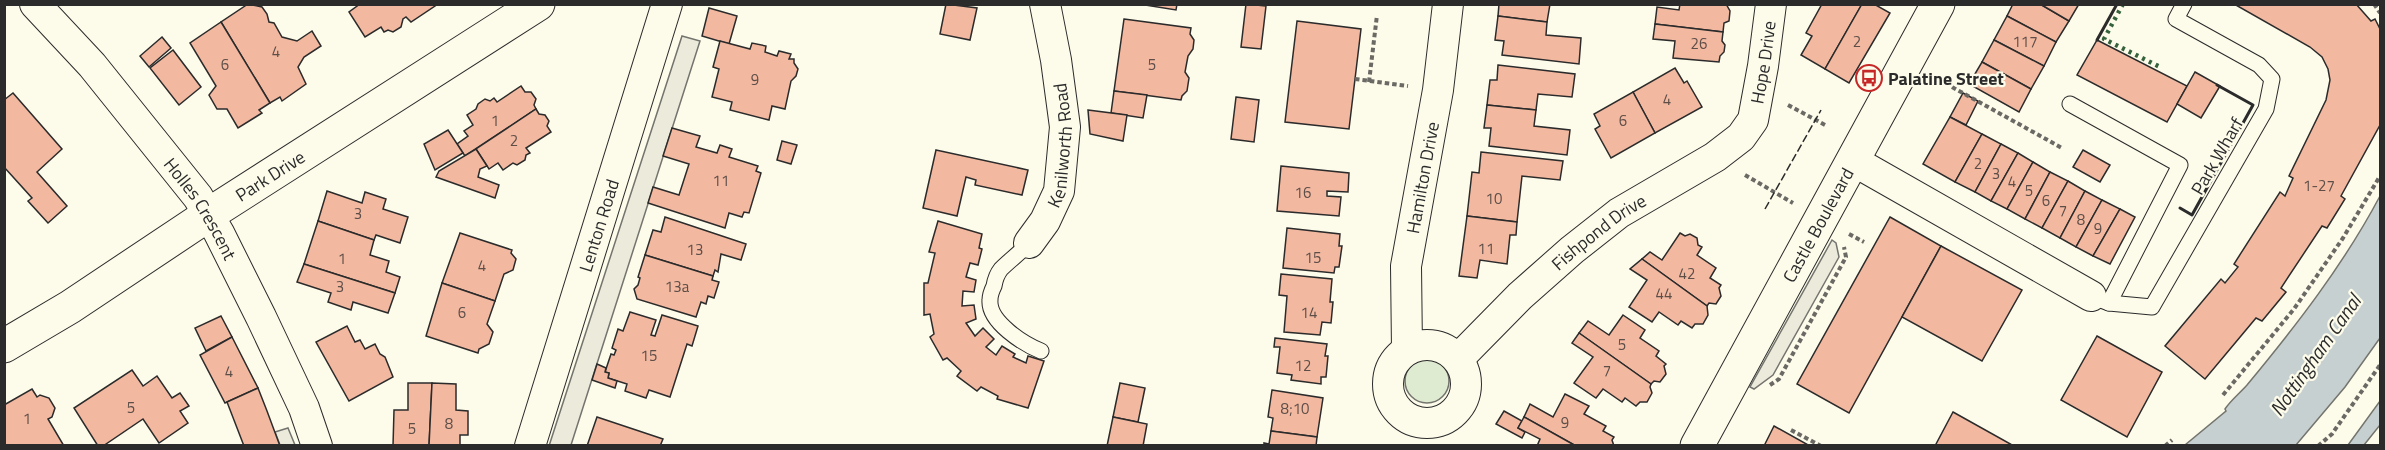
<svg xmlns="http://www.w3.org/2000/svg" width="2385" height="450" viewBox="0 0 2385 450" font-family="'Titillium Web',sans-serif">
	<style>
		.green { fill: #deebd1; stroke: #74746e; stroke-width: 1.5 }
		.parking { fill: #eceadb; stroke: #74746e; stroke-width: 1.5 }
		.water { fill: #c7d0d0; stroke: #74746e; stroke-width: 1.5 }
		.building { fill: #f2b8a0; stroke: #2b2b2b; stroke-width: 1.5 }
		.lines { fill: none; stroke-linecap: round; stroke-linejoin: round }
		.lane-casing { stroke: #2b2b2b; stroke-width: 17 }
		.street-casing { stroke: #2b2b2b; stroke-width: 32 }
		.secondary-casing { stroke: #2b2b2b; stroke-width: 35 }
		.primary-casing { stroke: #2b2b2b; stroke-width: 35 }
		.path { stroke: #6a6964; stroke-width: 4; stroke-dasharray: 4.5 3; stroke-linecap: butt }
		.lane { stroke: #fdfbea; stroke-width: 15 }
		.street { stroke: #fdfbea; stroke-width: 30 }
		.secondary { stroke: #fdfbea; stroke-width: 33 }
		.primary { stroke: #fdfbea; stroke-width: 33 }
		.hedge { stroke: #34623c; stroke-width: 4.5; stroke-dasharray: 3 4.5; stroke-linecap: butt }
		.fence { stroke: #2b2b2b; stroke-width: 1.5; stroke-dasharray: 8 3; stroke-linecap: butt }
		.wall { stroke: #2b2b2b; stroke-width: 3 }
		.labels { text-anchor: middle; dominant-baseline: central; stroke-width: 4.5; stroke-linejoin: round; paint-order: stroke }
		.number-label { font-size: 15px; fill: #5d4e48 }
		.street-label { font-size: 18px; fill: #2b2b2b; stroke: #fdfbea }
		.poi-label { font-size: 18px; font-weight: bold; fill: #2b2b2b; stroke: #fdfbea; text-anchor: start }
		.water-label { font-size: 20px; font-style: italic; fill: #2b2b2b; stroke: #fdfbea }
	</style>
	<rect width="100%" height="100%" fill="#fdfbea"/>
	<circle class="green" cx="1427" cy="381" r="22"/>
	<g class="parking">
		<path d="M 682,36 L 700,41 L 571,445 L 549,446 Z"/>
		<path d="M 1832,240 L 1836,243 L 1839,257 L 1773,375 L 1754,389 L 1750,387 Z"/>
		<path d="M 288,428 L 295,445 L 280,445 L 275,432 Z"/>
	</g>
	<g class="water">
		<path d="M 2380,196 L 2380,338 L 2345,387 L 2296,445 L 2185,445 L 2226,411 L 2225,409 C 2231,400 2240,393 2247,385 C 2296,326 2344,264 2380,196 Z"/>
		<path d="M 2380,401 L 2380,425 L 2364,445 L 2348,445 Z"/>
	</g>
	<g class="building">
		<path d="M 248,4 L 262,7 L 267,14 L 269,22 L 274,23 L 282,37 L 297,41 L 312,31 L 321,46 L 304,57 L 298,67 L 306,84 L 282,101 L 280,97 L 270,103 L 221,22 Z"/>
		<path d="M 360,4 L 438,4 L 411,22 L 406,17 L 403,19 L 401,27 L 393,32 L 388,30 L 384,32 L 381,27 L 365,37 L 349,12 Z"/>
		<path d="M 946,4 L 977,8 L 970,40 L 940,34 Z"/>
		<path d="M 1139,4 L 1177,4 L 1176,10 Z"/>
		<path d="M 1246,4 L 1266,6 L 1261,49 L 1241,47 Z"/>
		<path d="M 1499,4 L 1550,4 L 1547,22 L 1498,16 Z"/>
		<path d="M 1680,4 L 1726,4 L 1730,11 L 1729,21 L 1724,23 L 1723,32 L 1655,24 L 1657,7 L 1679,10 Z"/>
		<path d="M 1822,4 L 1862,4 L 1825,69 L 1801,55 L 1812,36 L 1806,33 Z"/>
		<path d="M 1862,4 L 1874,4 L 1890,13 L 1849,83 L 1825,69 Z"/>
		<path d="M 2013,4 L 2040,4 L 2069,21 L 2056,42 L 2007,16 Z"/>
		<path d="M 2040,4 L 2079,4 L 2069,21 Z"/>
		<path d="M 2234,4 L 2356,4 L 2371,21 L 2375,19 L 2380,29 L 2380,125 L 2341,196 L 2345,199 L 2327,228 L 2322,226 L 2281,288 L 2286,292 L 2262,321 L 2256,318 L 2205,379 L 2165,346 L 2221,279 L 2225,283 L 2238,267 L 2234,264 L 2280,192 L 2285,196 L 2293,178 L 2289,176 L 2326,100 L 2330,80 L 2328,69 L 2322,57 L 2310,47 Z"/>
		<path d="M 709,8 L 737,16 L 729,44 L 702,36 Z"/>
		<path d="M 1498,16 L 1547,22 L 1546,35 L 1581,38 L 1579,64 L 1502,55 L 1504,41 L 1495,40 Z"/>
		<path d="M 2007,16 L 2056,42 L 2044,66 L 1994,40 Z"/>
		<path d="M 1124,19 L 1191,28 L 1190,34 L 1194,40 L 1193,49 L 1188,56 L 1185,72 L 1189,78 L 1187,91 L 1182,96 L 1181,100 L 1114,91 Z"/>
		<path d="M 1297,21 L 1361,29 L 1349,129 L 1285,122 Z"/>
		<path d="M 221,22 L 270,103 L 259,110 L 262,113 L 238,128 L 227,109 L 217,109 L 209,95 L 216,86 L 190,43 Z"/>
		<path d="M 1655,24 L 1723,32 L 1722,41 L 1725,45 L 1724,52 L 1720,56 L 1719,62 L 1673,58 L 1675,41 L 1653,39 Z"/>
		<path d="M 162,37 L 171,48 L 149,67 L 140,56 Z"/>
		<path d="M 1994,40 L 2044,66 L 2031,89 L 1982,62 Z"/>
		<path d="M 2097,40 L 2187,86 L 2167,122 L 2077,75 Z"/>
		<path d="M 720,41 L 750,49 L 752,43 L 766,46 L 765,52 L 777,56 L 779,51 L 791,54 L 789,59 L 794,59 L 794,63 L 798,69 L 796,76 L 791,81 L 785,109 L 772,106 L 769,120 L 730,110 L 732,102 L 712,97 L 719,69 L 713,67 Z"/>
		<path d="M 173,50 L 201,87 L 179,105 L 150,68 Z"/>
		<path d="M 1982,62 L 2031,89 L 2019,112 L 1969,84 Z"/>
		<path d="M 1498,65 L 1575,74 L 1572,97 L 1538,94 L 1536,110 L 1487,105 L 1490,80 L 1497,80 Z"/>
		<path d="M 1675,68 L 1684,83 L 1687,81 L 1702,107 L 1655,133 L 1633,92 Z"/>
		<path d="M 2195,72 L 2220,86 L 2201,118 L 2177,104 Z"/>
		<path d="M 521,86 L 525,92 L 531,92 L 536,99 L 534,105 L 536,109 L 465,156 L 457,144 L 468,136 L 464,131 L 473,125 L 467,115 L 476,109 L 478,104 L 485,99 L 490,101 L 494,98 L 497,102 Z"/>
		<path d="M 1114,91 L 1147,95 L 1143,118 L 1111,113 Z"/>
		<path d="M 1633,92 L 1655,133 L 1611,158 L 1595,129 L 1600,126 L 1594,114 Z"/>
		<path d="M 13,93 L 62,149 L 37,172 L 67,206 L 48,223 L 28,201 L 32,198 L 4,167 L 4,100 Z"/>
		<path d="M 1963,93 L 1978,101 L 1966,125 L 1950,117 Z"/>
		<path d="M 1236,97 L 1259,100 L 1254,142 L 1231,139 Z"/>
		<path d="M 1487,105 L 1536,110 L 1534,126 L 1570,130 L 1567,155 L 1489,146 L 1491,128 L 1484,128 Z"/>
		<path d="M 536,109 L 539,114 L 545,115 L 549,121 L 547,126 L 551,132 L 526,148 L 530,153 L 526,155 L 525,160 L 517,165 L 513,163 L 503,170 L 498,163 L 489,169 L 476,149 Z"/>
		<path d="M 1088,110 L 1127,115 L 1123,141 L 1090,134 Z"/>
		<path d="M 1950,117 L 1982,134 L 1955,182 L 1923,164 Z"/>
		<path d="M 672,128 L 700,136 L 696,147 L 717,153 L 720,145 L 732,149 L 729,157 L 758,166 L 756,171 L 761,173 L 749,213 L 744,212 L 742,217 L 729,213 L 725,228 L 648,203 L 653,187 L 679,195 L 689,164 L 663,156 Z"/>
		<path d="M 448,130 L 463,153 L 435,170 L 424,144 Z"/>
		<path d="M 1982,134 L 2001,144 L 1975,192 L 1955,182 Z"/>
		<path d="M 782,141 L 797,145 L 791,164 L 777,160 Z"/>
		<path d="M 2001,144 L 2018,153 L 1991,201 L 1975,192 Z"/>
		<path d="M 476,149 L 487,166 L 480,169 L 478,177 L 499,185 L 495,198 L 436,177 L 439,171 Z"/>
		<path d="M 936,150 L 1028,170 L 1022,195 L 975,185 L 976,180 L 966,177 L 957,216 L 923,208 Z"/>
		<path d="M 2083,150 L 2110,165 L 2100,182 L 2073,167 Z"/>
		<path d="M 1481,152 L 1563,161 L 1560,180 L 1522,176 L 1517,222 L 1467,216 L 1472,172 L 1479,173 Z"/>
		<path d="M 2018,153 L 2033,162 L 2007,209 L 1991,201 Z"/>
		<path d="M 2033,162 L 2050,172 L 2025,219 L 2007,209 Z"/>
		<path d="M 1281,166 L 1349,173 L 1348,192 L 1327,191 L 1327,196 L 1341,197 L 1339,216 L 1277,211 Z"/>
		<path d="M 2050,172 L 2068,181 L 2042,228 L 2025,219 Z"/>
		<path d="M 2068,181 L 2085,191 L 2060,238 L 2042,228 Z"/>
		<path d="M 327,191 L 362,203 L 365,192 L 386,199 L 383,209 L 408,217 L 400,243 L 376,235 L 374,240 L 318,221 Z"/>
		<path d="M 2085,191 L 2102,200 L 2076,247 L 2060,238 Z"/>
		<path d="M 2102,200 L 2120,209 L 2093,256 L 2076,247 Z"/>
		<path d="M 2120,209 L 2135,217 L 2110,264 L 2093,256 Z"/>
		<path d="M 1467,216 L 1517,222 L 1516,235 L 1510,235 L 1507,264 L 1480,260 L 1477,278 L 1459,276 Z"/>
		<path d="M 665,217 L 746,244 L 741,260 L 721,254 L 718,272 L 715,270 L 713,276 L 645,255 L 653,230 L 661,232 Z"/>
		<path d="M 1890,217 L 1941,246 L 1849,413 L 1797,384 Z"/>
		<path d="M 318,221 L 374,240 L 370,255 L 389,261 L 386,272 L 400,277 L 395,293 L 304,264 Z"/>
		<path d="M 938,221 L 982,234 L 979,248 L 982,249 L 978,265 L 970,263 L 966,277 L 976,280 L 974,292 L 963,291 L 962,306 L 974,305 L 976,319 L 966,323 L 975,336 L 983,328 L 994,339 L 986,347 L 996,355 L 1002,346 L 1015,354 L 1013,357 L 1026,363 L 1028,356 L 1044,361 L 1028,408 L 997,399 L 998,396 L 981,387 L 977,391 L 957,376 L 961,371 L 947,358 L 943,360 L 930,337 L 934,334 L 930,314 L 924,315 L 924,283 L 928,283 L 935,253 L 929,252 Z"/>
		<path d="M 1287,228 L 1340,234 L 1339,246 L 1342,246 L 1339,267 L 1335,267 L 1334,273 L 1283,268 Z"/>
		<path d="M 460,233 L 512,250 L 511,253 L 516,259 L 513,270 L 504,274 L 495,301 L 442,283 Z"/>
		<path d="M 1680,233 L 1685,236 L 1690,234 L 1697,238 L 1698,245 L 1702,247 L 1697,255 L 1716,268 L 1710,278 L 1721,285 L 1719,288 L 1721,296 L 1716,304 L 1709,303 L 1707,306 L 1642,259 L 1650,252 L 1662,260 Z"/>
		<path d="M 1941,246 L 2022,290 L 1982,361 L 1902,317 Z"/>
		<path d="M 645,255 L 713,276 L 712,280 L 719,282 L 714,298 L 708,296 L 706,304 L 701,302 L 696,317 L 637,299 L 634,289 L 638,285 L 640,278 L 638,277 Z"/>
		<path d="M 1642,259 L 1707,306 L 1708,315 L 1703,324 L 1695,324 L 1692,328 L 1681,321 L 1678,325 L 1659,312 L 1652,322 L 1629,307 L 1647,280 L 1630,269 Z"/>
		<path d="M 304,264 L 395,293 L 388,313 L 353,302 L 351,310 L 328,302 L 331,293 L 297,282 Z"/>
		<path d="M 1281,274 L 1332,279 L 1330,302 L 1333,302 L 1331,323 L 1322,322 L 1320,335 L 1284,332 L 1287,296 L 1279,295 Z"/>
		<path d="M 442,283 L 495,301 L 487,324 L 493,332 L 489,344 L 479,349 L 478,353 L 426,336 Z"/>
		<path d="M 630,312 L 656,320 L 651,335 L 655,336 L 662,315 L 698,326 L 692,346 L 687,344 L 670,397 L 649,390 L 646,398 L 625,391 L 627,384 L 608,378 L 609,373 L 605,372 L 611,354 L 614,355 L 616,350 L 612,348 L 618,329 L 623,331 Z"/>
		<path d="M 1623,315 L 1645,330 L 1640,338 L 1659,351 L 1656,356 L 1666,364 L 1664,366 L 1666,374 L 1660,382 L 1654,381 L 1651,384 L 1579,333 L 1588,321 L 1609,335 Z"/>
		<path d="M 221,316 L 232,337 L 206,351 L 195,328 Z"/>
		<path d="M 347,326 L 355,342 L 360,340 L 365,349 L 375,344 L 380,354 L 385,357 L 393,377 L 349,401 L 316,342 Z"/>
		<path d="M 1579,333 L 1651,384 L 1650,387 L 1652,393 L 1647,402 L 1640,402 L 1636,406 L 1625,398 L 1622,402 L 1603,389 L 1596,398 L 1574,383 L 1593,357 L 1572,343 Z"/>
		<path d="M 2097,336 L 2162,372 L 2127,437 L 2061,400 Z"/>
		<path d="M 232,337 L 258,388 L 225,403 L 200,355 Z"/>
		<path d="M 1275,338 L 1327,344 L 1325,356 L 1328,356 L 1326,377 L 1321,377 L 1321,384 L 1291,380 L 1292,375 L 1277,373 L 1280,347 L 1274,347 Z"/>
		<path d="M 597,364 L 606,368 L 605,372 L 609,373 L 608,378 L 617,381 L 615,388 L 592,380 Z"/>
		<path d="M 132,370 L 143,386 L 157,376 L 172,398 L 180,393 L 189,406 L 180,411 L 188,423 L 159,443 L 143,419 L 103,446 L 98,446 L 74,408 Z"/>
		<path d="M 408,383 L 432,383 L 429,446 L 393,446 L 394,410 L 408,410 Z"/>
		<path d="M 432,383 L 456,384 L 456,410 L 468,411 L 468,435 L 460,435 L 460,446 L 429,446 Z"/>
		<path d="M 1120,383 L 1145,388 L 1138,422 L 1113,417 Z"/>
		<path d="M 258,388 L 267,411 L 280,446 L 244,446 L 227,402 Z"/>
		<path d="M 32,389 L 37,397 L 40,395 L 49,398 L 55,408 L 52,417 L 48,419 L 64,446 L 4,446 L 4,405 Z"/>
		<path d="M 1272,390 L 1323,398 L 1317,437 L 1271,431 L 1273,418 L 1268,417 Z"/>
		<path d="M 1565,394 L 1589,406 L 1584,414 L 1606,426 L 1603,431 L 1614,437 L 1612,440 L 1614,446 L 1576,446 L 1524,417 L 1530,404 L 1553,417 Z"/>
		<path d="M 1504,411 L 1522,421 L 1518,428 L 1525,432 L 1522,438 L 1496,424 Z"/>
		<path d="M 1953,412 L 2014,446 L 1935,446 Z"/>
		<path d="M 597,417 L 663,439 L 660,446 L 587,446 Z"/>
		<path d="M 1113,417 L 1147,424 L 1143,446 L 1107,446 Z"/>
		<path d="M 1524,417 L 1576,446 L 1537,446 L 1540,439 L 1518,428 Z"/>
		<path d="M 1774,426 L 1810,446 L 1764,446 Z"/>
		<path d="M 1271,431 L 1317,437 L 1316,446 L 1264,446 L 1264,443 L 1269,444 Z"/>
	</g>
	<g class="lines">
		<defs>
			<g id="lane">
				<path d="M 2070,104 L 2180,165 L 2109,303"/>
				<path d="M 1029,243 C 1020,253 1010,260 1001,269 C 997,274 995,280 994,286 C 992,290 990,295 990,300 C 988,322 1024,344 1041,351"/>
				<path d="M 2091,296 L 2109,303 L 2152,307 L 2266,109 L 2272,79 L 2259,65 L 2176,19 L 2184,4"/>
			</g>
			<g id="street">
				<path id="s1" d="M 35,4 L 92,65 L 198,197 L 219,233 L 261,317 L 304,408 L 317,446"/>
				<path d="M 1852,160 L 2091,296"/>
				<path id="s2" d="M 1029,243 L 1045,221 L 1059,191 L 1065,127 L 1056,60 L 1045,4"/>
				<circle cx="1427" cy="384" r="39"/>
				<path id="s3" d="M 1407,350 L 1406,266 L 1438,90 L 1448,4"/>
				<path id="s4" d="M 1458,359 L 1520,296 L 1572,250 L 1619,213 L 1715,157 L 1741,137 L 1753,120 L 1763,66 L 1771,4"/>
				<path id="s5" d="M 530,446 L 667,4"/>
			</g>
			<g id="secondary">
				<path id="s6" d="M 4,346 L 70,307 L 208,215 L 538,4"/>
			</g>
			<g id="primary">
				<path id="s7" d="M 1697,446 L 1938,4"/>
			</g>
		</defs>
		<use href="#lane" class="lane-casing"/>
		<use href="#street" class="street-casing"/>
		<use href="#secondary" class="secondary-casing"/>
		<use href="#primary" class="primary-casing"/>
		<g class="path">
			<path d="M 2374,4 L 2380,13"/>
			<path d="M 1355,79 L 1408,86"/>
			<path d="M 1369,82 L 1377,15"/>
			<path d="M 1952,87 L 2062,148"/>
			<path d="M 1788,105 L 1827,126"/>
			<path d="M 1745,175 L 1793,203"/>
			<path d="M 1849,234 L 1864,242"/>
			<path d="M 1770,385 L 1779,379 L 1846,257 L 1844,247"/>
			<path d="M 2223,395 L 2294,309 L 2343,238 L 2380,176"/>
			<path d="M 1791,430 L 1821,446"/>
			<path d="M 2165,446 L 2172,440"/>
			<path d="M 2318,446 L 2332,434 L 2380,365"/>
		</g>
		<use href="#lane" class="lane"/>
		<use href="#street" class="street"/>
		<use href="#secondary" class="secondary"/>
		<use href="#primary" class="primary"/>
		<path class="hedge" d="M 2123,4 L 2104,39 L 2160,67"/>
		<path class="fence" d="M 1765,209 L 1821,110"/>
		<g class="wall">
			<path d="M 2097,40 L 2117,4"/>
			<path d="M 2180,208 L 2192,215 L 2253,105 L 2217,85"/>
		</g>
	</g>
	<defs>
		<symbol id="bus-ring" viewBox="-11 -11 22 22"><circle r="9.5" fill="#fdfbea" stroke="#c62828" stroke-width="1.5"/><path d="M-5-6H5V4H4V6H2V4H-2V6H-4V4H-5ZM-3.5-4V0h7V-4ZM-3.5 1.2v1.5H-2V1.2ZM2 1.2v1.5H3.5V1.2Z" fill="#c62828"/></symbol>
	</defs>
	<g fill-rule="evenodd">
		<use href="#bus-ring" x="1854" y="63" width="30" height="30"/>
	</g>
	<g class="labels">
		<g class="number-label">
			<text x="1857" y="41">2</text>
			<text x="2025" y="41">117</text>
			<text x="1699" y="43">26</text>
			<text x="276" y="51">4</text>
			<text x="225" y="64">6</text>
			<text x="1152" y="64">5</text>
			<text x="755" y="79">9</text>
			<text x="1667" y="99">4</text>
			<text x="495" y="120">1</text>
			<text x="1623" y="120">6</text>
			<text x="514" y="140">2</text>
			<text x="1978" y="163">2</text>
			<text x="1996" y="173">3</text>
			<text x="721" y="180">11</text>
			<text x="2012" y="181">4</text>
			<text x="2319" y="185">1-27</text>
			<text x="2029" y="190">5</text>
			<text x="1303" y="192">16</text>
			<text x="1494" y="198">10</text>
			<text x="2046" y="200">6</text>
			<text x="2063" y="210">7</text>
			<text x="358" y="213">3</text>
			<text x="2081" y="219">8</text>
			<text x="2098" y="228">9</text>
			<text x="1486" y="248">11</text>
			<text x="695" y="249">13</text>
			<text x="1313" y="257">15</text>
			<text x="342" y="258">1</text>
			<text x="482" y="265">4</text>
			<text x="1687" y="273">42</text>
			<text x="340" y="286">3</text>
			<text x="677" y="286">13a</text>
			<text x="1664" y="293">44</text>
			<text x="462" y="312">6</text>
			<text x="1309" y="312">14</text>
			<text x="1622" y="344">5</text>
			<text x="649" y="355">15</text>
			<text x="1303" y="365">12</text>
			<text x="1607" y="370">7</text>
			<text x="229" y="371">4</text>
			<text x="131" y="407">5</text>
			<text x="1295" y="408">8;10</text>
			<text x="27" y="418">1</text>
			<text x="1565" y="422">9</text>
			<text x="449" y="423">8</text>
			<text x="412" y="428">5</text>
		</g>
		<g class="street-label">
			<text stroke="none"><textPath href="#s4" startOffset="441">Hope Drive</textPath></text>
			<text stroke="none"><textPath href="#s2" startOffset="106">Kenilworth Road</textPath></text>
			<text transform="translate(2217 156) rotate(-60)">Park Wharf</text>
			<text stroke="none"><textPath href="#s6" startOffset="316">Park Drive</textPath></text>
			<text stroke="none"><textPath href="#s3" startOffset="174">Hamilton Drive</textPath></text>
			<text stroke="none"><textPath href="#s1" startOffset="264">Holles Crescent</textPath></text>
			<text stroke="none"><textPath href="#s5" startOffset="231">Lenton Road</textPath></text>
			<text stroke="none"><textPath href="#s7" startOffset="252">Castle Boulevard</textPath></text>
			<text stroke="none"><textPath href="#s4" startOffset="190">Fishpond Drive</textPath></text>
		</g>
		<g class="poi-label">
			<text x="1888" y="78">Palatine Street</text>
		</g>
		<g class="water-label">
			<text transform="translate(2315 355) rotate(-55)">Nottingham Canal</text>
		</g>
	</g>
	<rect width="2385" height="450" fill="none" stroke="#2b2b2b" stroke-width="12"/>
</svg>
